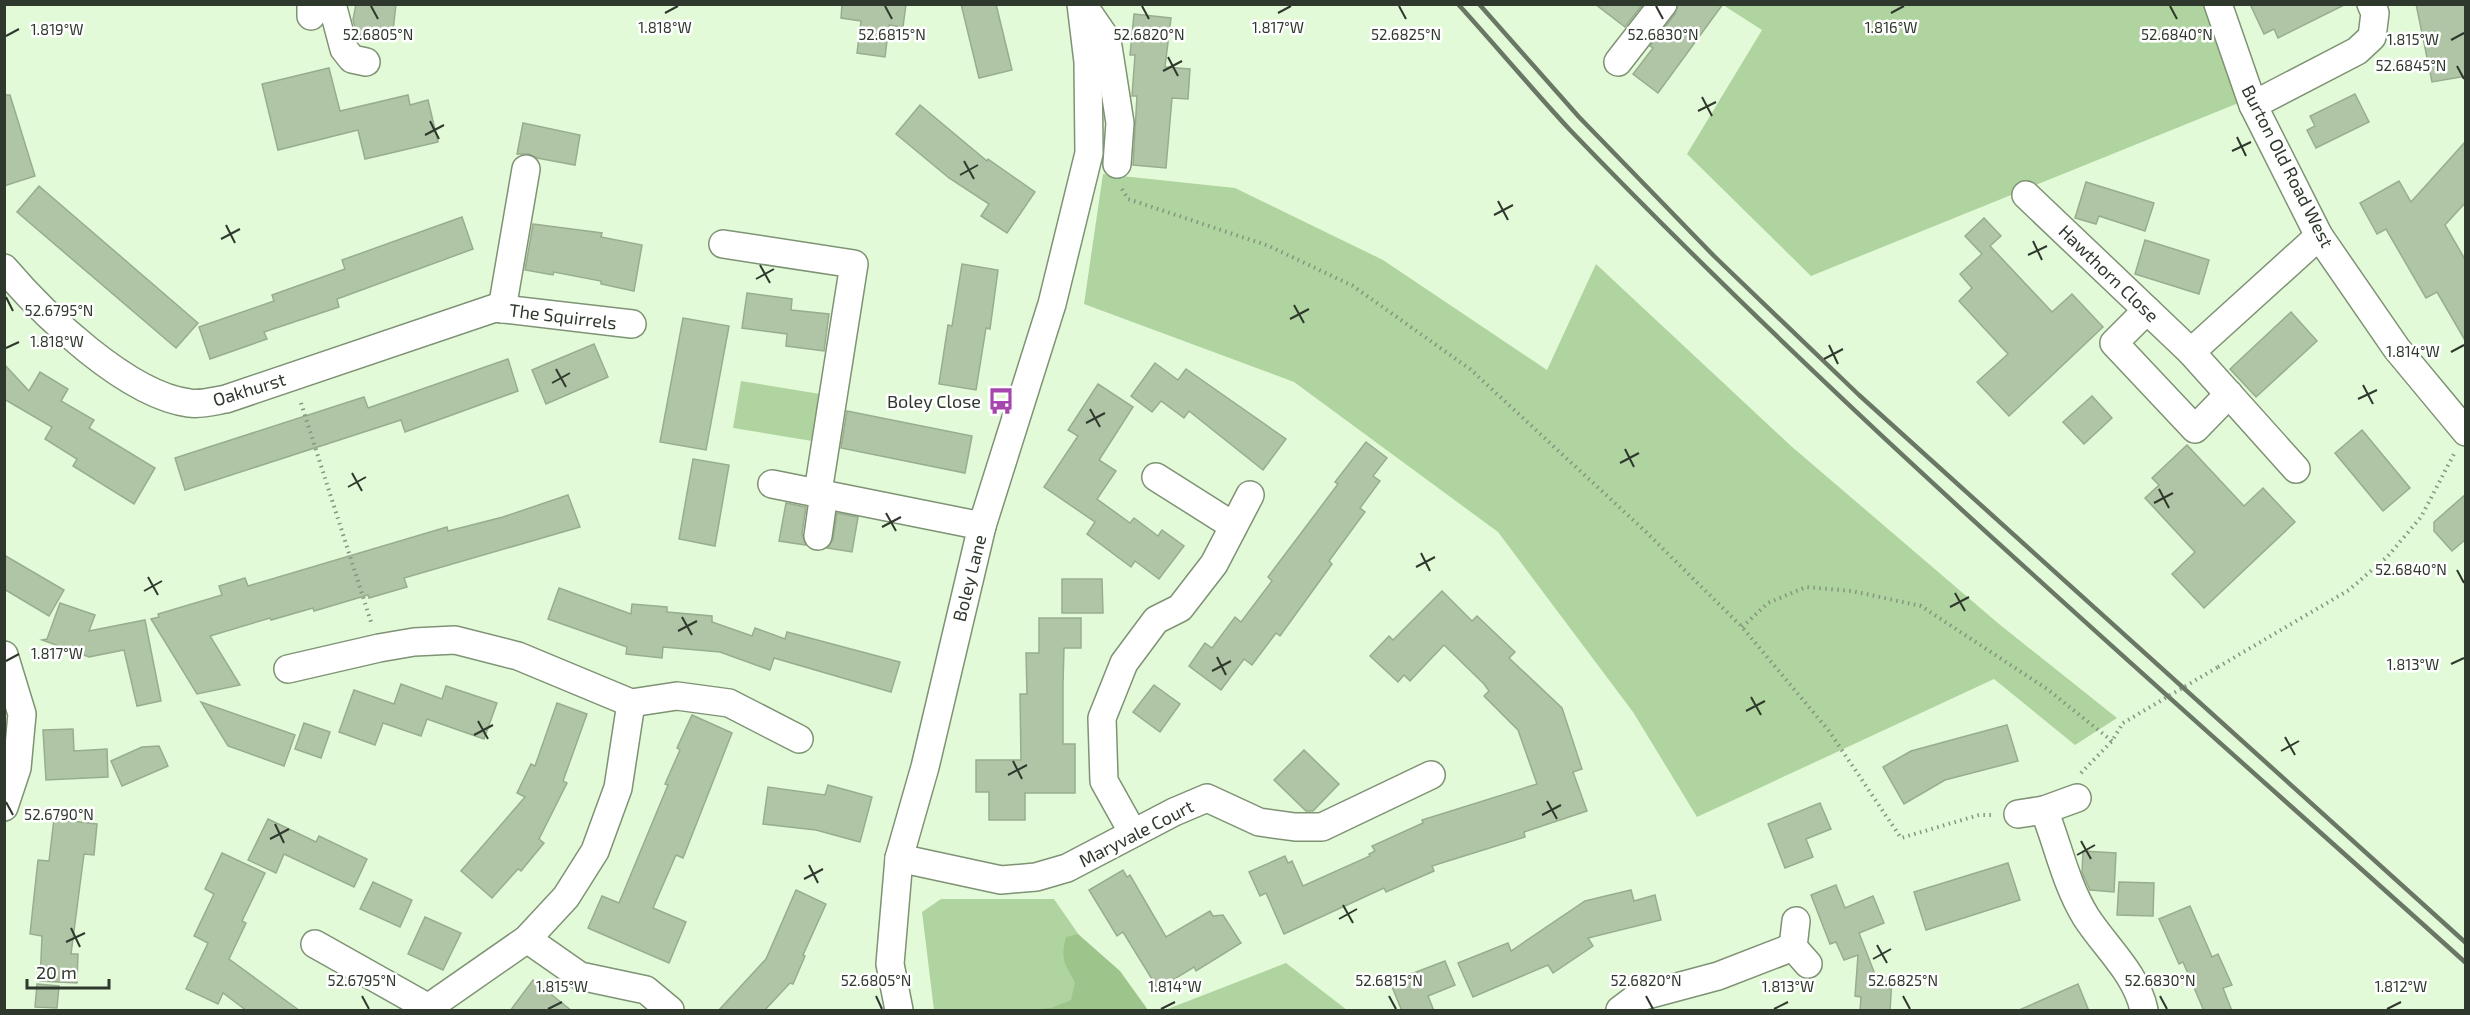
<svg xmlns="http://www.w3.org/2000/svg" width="2470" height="1015" viewBox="0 0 2470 1015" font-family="'Exo 2',sans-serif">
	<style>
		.green { fill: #afd49f }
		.forest { fill: #9dc58b }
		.building { fill: #b0c5a6; stroke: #98ad8e; stroke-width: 1.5 }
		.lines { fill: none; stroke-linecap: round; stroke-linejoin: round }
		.minor-casing { stroke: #7e9274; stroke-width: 30 }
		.path { stroke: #85957f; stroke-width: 4; stroke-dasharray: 1.5 4.5; stroke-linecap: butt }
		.minor { stroke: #fff; stroke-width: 27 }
		.rail { stroke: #6a7764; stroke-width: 4.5 }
		.path-bridge { stroke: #85957f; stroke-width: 4; stroke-dasharray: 1.5 4.5; stroke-linecap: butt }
		.ticks { fill: none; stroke: #2f382c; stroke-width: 2 }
		.labels { text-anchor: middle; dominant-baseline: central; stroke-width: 5; stroke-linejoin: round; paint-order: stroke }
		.street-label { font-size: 18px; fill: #2f382c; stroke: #fff }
		.poi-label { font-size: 18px; fill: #2f382c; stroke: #fff; text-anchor: end }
		.ticks-label { font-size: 15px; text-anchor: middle; fill: #2f382c; stroke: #fff; stroke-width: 5; stroke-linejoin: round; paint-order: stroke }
	</style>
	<rect width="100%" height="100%" fill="#e3fad9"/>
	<g class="green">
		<path d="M 1723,5 L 2206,5 L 2241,102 L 1811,276 L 1687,154 L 1762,30 Z"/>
		<path d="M 1103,174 L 1235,188 L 1383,260 L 1547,370 L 1596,264 L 1791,446 L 1999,624 L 2117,718 L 2075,745 L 1994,679 L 1697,817 L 1633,712 L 1498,532 L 1294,382 L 1084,304 Z"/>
		<path d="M 741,381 L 820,394 L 812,441 L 733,428 Z"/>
		<path d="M 941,899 L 1054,899 L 1131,1010 L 934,1010 L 922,912 Z"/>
		<path d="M 1286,963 L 1347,1010 L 1165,1010 Z"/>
	</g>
	<path class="forest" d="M 1078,934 L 1120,971 L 1148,1010 L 1027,1010 L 1051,1008 L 1071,1000 L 1075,982 C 1065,966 1060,957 1066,937 Z"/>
	<g class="building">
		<path d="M 356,4 L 396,4 L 393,31 L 386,30 L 385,40 L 357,35 L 353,20 Z"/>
		<path d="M 842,4 L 906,4 L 903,27 L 889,25 L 885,57 L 857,53 L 861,21 L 841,18 Z"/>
		<path d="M 961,4 L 996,4 L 1012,70 L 979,78 Z"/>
		<path d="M 1595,4 L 1643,4 L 1625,27 Z"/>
		<path d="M 1678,4 L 1723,4 L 1658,93 L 1633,74 L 1653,48 L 1650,46 L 1675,14 Z"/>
		<path d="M 2250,4 L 2346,4 L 2278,38 L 2274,29 L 2264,34 Z"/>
		<path d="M 2416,4 L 2466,4 L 2466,76 L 2432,82 Z"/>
		<path d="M 1134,14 L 1171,18 L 1165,67 L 1190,69 L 1188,99 L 1172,98 L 1166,168 L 1133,165 L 1137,96 L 1132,96 L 1135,55 L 1130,55 Z"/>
		<path d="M 329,68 L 340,111 L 408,95 L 410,105 L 428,100 L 438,142 L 365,159 L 358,130 L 278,150 L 262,84 Z"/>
		<path d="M 2355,94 L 2369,122 L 2316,148 L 2307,130 L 2315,126 L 2310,116 Z"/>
		<path d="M 4,95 L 10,95 L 35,176 L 4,186 Z"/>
		<path d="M 920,105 L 987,161 L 988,159 L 1035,192 L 1007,233 L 981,216 L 989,204 L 949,178 L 896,134 Z"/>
		<path d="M 523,123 L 580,135 L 575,165 L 537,158 L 529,154 L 517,154 Z"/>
		<path d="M 2466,141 L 2466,202 L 2445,225 L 2466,261 L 2466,342 L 2437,292 L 2426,298 L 2386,229 L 2377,234 L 2360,203 L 2399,181 L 2411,202 Z"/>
		<path d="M 2086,182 L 2154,203 L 2145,231 L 2099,216 L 2096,224 L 2075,218 Z"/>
		<path d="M 39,186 L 198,323 L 176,348 L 17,212 Z"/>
		<path d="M 462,217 L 473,249 L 337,299 L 339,307 L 264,332 L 267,339 L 210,359 L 199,327 L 274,301 L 272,295 L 345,269 L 342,260 Z"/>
		<path d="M 1984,218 L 2001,236 L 1990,246 L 2052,312 L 2072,294 L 2103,327 L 2009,416 L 1977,382 L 2008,354 L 1959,301 L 1972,288 L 1960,274 L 1982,254 L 1965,236 Z"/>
		<path d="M 533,224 L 602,233 L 601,237 L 642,245 L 634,291 L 601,284 L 601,281 L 554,272 L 553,275 L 525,270 Z"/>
		<path d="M 2145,240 L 2209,260 L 2199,294 L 2135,274 Z"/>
		<path d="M 962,264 L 998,270 L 990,329 L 986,328 L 976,390 L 939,384 L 948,325 L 952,326 Z"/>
		<path d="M 747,293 L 792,299 L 791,310 L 829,314 L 824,351 L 786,346 L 787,334 L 742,328 Z"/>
		<path d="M 2291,312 L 2317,341 L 2256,397 L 2230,369 Z"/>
		<path d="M 683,318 L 729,326 L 706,450 L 660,442 Z"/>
		<path d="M 594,344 L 608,377 L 546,404 L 532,370 Z"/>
		<path d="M 508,359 L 518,391 L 405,432 L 401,420 L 185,490 L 175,458 L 364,397 L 368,408 Z"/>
		<path d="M 1155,363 L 1178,380 L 1186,369 L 1286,439 L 1263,470 L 1189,411 L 1184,418 L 1161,401 L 1152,412 L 1131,396 Z"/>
		<path d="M 4,364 L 29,391 L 40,372 L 68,389 L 61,401 L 94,420 L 89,428 L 155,468 L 134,504 L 73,466 L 77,459 L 45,439 L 52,427 L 4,399 Z"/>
		<path d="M 1098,384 L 1133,407 L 1099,460 L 1116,471 L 1097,499 L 1130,523 L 1134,518 L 1158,536 L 1162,530 L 1184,546 L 1159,579 L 1135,561 L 1131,567 L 1087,534 L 1095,522 L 1044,487 L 1078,436 L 1068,430 Z"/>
		<path d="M 2092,396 L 2112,418 L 2084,444 L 2063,422 Z"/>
		<path d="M 847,411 L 972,436 L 965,473 L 841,448 Z"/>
		<path d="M 2362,430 L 2410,488 L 2383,511 L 2335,453 Z"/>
		<path d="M 1366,442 L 1387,458 L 1373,476 L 1380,481 L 1360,508 L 1365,512 L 1329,561 L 1332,564 L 1280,636 L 1276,633 L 1252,665 L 1244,659 L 1221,690 L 1189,666 L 1205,643 L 1212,648 L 1235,617 L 1241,622 L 1272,581 L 1268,577 L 1338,484 L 1335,482 Z"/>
		<path d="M 2187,445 L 2244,506 L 2263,488 L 2295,522 L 2204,608 L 2172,574 L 2195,552 L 2145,498 L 2159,485 L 2152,478 Z"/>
		<path d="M 693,459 L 729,465 L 715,546 L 679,539 Z"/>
		<path d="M 2466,494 L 2466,539 L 2452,551 L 2434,531 L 2434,522 Z"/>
		<path d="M 568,495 L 580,527 L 404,578 L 407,587 L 369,598 L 368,595 L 314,611 L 313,608 L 271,620 L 270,618 L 210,636 L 240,685 L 197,694 L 151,619 L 159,617 L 158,614 L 222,595 L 219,586 L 245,578 L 248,586 L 447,527 L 448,531 L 503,517 Z"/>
		<path d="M 786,503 L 806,507 L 802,534 L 806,545 L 779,541 Z"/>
		<path d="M 837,513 L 858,517 L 852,552 L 827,548 L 833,539 Z"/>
		<path d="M 4,555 L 64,590 L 49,616 L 4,589 Z"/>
		<path d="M 1062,579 L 1102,579 L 1103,613 L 1062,613 Z"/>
		<path d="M 559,588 L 631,614 L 632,604 L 667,607 L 667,612 L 712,616 L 712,622 L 752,636 L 755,628 L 785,639 L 787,632 L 900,662 L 891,692 L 774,658 L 770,670 L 720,652 L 663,647 L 662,658 L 626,654 L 627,647 L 548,619 Z"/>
		<path d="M 1442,591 L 1472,621 L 1477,616 L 1515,652 L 1509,658 L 1562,708 L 1582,769 L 1573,772 L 1587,811 L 1524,832 L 1525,837 L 1432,866 L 1434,871 L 1386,892 L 1384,888 L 1284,934 L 1266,893 L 1260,896 L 1249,872 L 1285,856 L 1288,863 L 1292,861 L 1303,886 L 1370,856 L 1369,854 L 1375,851 L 1372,846 L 1423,823 L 1422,820 L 1537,784 L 1518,730 L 1484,696 L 1489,691 L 1484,684 L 1444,645 L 1410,681 L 1404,675 L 1398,682 L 1370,656 L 1389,636 L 1393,640 Z"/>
		<path d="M 60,603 L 95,615 L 89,631 L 145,620 L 161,701 L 137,706 L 124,650 L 89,657 L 42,640 L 47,639 Z"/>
		<path d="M 1039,618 L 1081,618 L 1081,648 L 1064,648 L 1063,684 L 1063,744 L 1075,744 L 1075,793 L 1025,793 L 1025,820 L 989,820 L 989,792 L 976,792 L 976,760 L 1021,760 L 1020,694 L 1027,694 L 1026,653 L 1039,653 Z"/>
		<path d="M 401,684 L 442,699 L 446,686 L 497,703 L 484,739 L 427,719 L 421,736 L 383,723 L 375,745 L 339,732 L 354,690 L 394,704 Z"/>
		<path d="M 1154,685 L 1180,704 L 1160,732 L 1133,712 Z"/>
		<path d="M 201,702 L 295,735 L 284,766 L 228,746 Z"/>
		<path d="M 557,703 L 587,714 L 563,781 L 567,783 L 539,839 L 544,843 L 521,871 L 518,869 L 492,898 L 461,871 L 525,797 L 517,793 L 531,764 L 535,766 Z"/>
		<path d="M 692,715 L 732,733 L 683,858 L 676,855 L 653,908 L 686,922 L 669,963 L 588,928 L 602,896 L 619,903 L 668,785 L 665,784 L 680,750 L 677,748 Z"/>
		<path d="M 304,723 L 330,732 L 321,758 L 295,749 Z"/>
		<path d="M 2007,725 L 2018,761 L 1945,780 L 1904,804 L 1883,767 L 1911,751 Z"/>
		<path d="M 73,729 L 74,751 L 107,749 L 108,777 L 46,780 L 43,730 Z"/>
		<path d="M 159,746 L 168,766 L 122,786 L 111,761 L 142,747 Z"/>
		<path d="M 1304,750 L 1339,784 L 1313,811 L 1306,811 L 1274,780 Z"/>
		<path d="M 828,785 L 872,797 L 860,842 L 816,830 L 763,824 L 768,787 L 825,795 Z"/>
		<path d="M 1820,803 L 1831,829 L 1806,839 L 1813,857 L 1785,868 L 1768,824 Z"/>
		<path d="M 54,819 L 97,824 L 94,855 L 84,854 L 78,900 L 71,954 L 78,954 L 77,983 L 40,981 L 42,936 L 30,934 L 38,860 L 49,861 Z"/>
		<path d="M 268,819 L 316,842 L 319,836 L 367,859 L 354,887 L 284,854 L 276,873 L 248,860 Z"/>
		<path d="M 2083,851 L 2116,853 L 2114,892 L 2090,890 L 2082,872 Z"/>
		<path d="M 222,853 L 265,873 L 242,921 L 246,923 L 229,959 L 300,1011 L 247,1011 L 223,993 L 218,1004 L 186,989 L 208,943 L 194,936 L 214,894 L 205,889 Z"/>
		<path d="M 2008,863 L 2020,900 L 1926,930 L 1914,892 Z"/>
		<path d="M 1123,870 L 1127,877 L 1130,875 L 1166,937 L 1210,911 L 1213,916 L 1223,915 L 1241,943 L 1196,971 L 1194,967 L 1158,989 L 1123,932 L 1117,936 L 1089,890 Z"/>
		<path d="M 373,882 L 412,900 L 400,927 L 360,909 Z"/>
		<path d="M 2119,882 L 2154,883 L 2153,916 L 2117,915 Z"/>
		<path d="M 1836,885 L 1845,908 L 1873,896 L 1884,923 L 1859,933 L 1876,977 L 1892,978 L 1890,1011 L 1860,1011 L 1861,997 L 1855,996 L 1858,955 L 1844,960 L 1836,942 L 1830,944 L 1811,895 Z"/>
		<path d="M 796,890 L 826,904 L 803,955 L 805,956 L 793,984 L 790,983 L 764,1011 L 718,1011 L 766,959 Z"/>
		<path d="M 1631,890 L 1634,901 L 1655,895 L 1661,920 L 1588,938 L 1593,946 L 1553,973 L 1548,965 L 1473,997 L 1458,963 L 1508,943 L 1511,951 L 1585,901 Z"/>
		<path d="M 2190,906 L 2212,957 L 2218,954 L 2232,985 L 2223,988 L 2232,1011 L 2204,1011 L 2183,962 L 2179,964 L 2159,919 Z"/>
		<path d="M 425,917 L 461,933 L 443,970 L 408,954 Z"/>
		<path d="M 1445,961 L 1455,985 L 1428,996 L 1434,1011 L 1402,1011 L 1390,982 Z"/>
		<path d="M 533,980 L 572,1011 L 510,1011 Z"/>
		<path d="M 37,984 L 59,986 L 57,1008 L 35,1007 Z"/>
		<path d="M 2078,984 L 2089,1011 L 2017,1011 Z"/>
	</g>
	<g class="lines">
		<defs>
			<g id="minor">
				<path d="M 311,4 L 311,16"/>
				<path d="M 332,4 L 344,49 L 352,59 L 366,62"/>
				<path d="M 2218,4 L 2253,105 L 2319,236 L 2397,349 L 2466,432"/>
				<path d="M 1083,5 L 1107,40 L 1120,123 L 1117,164"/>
				<path d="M 1618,62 L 1663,4"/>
				<path d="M 2253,105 L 2357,51 L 2372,37 L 2375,13 L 2371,4"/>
				<path d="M 2026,195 L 2191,352 L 2296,469"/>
				<path d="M 723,244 L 854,264 L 818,492"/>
				<path d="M 4,268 C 44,315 127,395 189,403 C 201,405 214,401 226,399 L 495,308 L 632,324"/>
				<path d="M 502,309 L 526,169"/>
				<path d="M 2147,310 L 2114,343 L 2195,429 L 2229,394"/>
				<path d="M 2191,352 L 2319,236"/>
				<path d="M 1156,477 L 1232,525"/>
				<path d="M 772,484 L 982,526"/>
				<path d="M 818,536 L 824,493"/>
				<path d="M 4,655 L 22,714 L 17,768 L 4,807"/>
				<path d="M 288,669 L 379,648 L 414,642 L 455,640 L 518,656 L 631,703 L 677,696 L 729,703 L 799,739"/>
				<path d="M 2044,810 C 2058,845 2066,885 2086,917 C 2106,948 2136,973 2144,1010"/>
				<path d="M 2018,814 L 2044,810 L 2077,798"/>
				<path d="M 1133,833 L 1104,781 L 1102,718 L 1124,663 L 1156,620 L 1180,608 L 1214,564 L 1250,495"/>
				<path d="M 899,858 L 1001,880 L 1036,877 L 1067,868 L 1174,812 L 1207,798 L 1259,822 L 1295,827 L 1322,827 L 1431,775"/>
				<path d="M 1796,921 L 1793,947 L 1808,964"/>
				<path d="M 527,939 L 580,976 L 646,990 L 670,1010"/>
				<path d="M 315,944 L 427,1007"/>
				<path d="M 425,1010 L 527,939 L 566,897 L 595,851 L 618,788 L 631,703"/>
				<path d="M 899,1010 L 890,964 L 899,858 L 925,767 L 982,526 L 1052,304 L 1089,153 L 1088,62 L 1081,4"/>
				<path d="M 1620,1010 L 1636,998 L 1718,976 L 1793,947"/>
			</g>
		</defs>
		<use href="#minor" class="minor-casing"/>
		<g class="path">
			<path d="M 1122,189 L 1128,199 L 1269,246 L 1353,286 L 1470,369 L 1644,530 L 1742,627 L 1829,731 L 1901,838 L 1979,815 L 1993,815"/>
			<path d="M 301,403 L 371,622"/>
			<path d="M 1742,627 L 1768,603 L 1806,587 L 1852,591 L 1921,606 L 2047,689 L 2112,741"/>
			<path d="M 2218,667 L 2349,590 L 2388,556 L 2421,517 L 2454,454"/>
			<path d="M 2081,773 L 2112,741 L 2123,723"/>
		</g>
		<use href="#minor" class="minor"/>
		<g class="rail">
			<path d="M 1458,4 C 1496,46 1532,89 1570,130 C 1853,424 2163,690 2466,963"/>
			<path d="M 1479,4 L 1579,117 L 1714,256 L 1859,395 L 2466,943"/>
		</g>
		<path class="path-bridge" d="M 2123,723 L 2218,667"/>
	</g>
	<path class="ticks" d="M 371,6 L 378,19M 885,6 L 892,19M 1142,6 L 1149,19M 1399,6 L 1406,19M 1656,6 L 1663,19M 2170,6 L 2177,19M 665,13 L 678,6M 1278,13 L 1291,6M 1891,13 L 1904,6M 6,36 L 19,29M 2451,40 L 2464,33M 1168,57 L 1178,76M 2457,66 L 2464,79M 1163,71 L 1182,61M 1702,97 L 1712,116M 1698,111 L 1716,102M 430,121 L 439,139M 425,135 L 444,125M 2237,137 L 2246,156M 2232,151 L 2251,142M 964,161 L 974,179M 960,175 L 978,165M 1498,201 L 1508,220M 1494,215 L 1513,205M 226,225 L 235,243M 221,239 L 240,229M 2033,241 L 2042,260M 2028,255 L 2047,246M 760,265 L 770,283M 756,279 L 774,269M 6,297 L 13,311M 1294,305 L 1304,323M 1290,319 L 1309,309M 1829,345 L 1838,364M 6,348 L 19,342M 2451,352 L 2464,345M 1824,359 L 1843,349M 556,369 L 566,387M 552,383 L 570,373M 2363,385 L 2373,404M 2358,399 L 2377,390M 1090,409 L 1100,427M 1086,423 L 1105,413M 1625,449 L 1634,467M 1620,463 L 1639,453M 352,473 L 362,491M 348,487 L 366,477M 2159,489 L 2169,508M 2154,503 L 2173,493M 886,513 L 896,531M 882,527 L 901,517M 1421,553 L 1430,571M 1416,567 L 1435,557M 2457,570 L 2464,583M 148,577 L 158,595M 144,591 L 162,581M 1955,593 L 1965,611M 1950,607 L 1969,597M 682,617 L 692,635M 678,631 L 697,621M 1217,657 L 1226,675M 6,661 L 19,654M 2451,664 L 2464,658M 1212,671 L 1231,661M 1751,697 L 1761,715M 1746,711 L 1765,701M 478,721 L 488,739M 474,735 L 493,725M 2285,737 L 2295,755M 2281,751 L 2299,741M 1013,761 L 1022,779M 1008,775 L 1027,765M 1547,801 L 1557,819M 6,802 L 13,815M 1542,815 L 1561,805M 275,824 L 284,843M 270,839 L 289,829M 2081,841 L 2091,859M 2077,855 L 2095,845M 809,865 L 818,883M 804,879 L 823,869M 1343,905 L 1353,923M 1339,919 L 1357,909M 71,928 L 80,947M 66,942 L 85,933M 1877,945 L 1887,963M 1873,959 L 1891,949M 362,996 L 369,1009M 876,996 L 882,1009M 1389,996 L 1396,1009M 1646,996 L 1653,1009M 1903,996 L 1910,1009M 2160,996 L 2167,1009M 548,1009 L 562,1002M 1161,1009 L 1175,1002M 1774,1009 L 1788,1002M 2387,1009 L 2401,1002"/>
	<defs>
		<symbol id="bus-bare" viewBox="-9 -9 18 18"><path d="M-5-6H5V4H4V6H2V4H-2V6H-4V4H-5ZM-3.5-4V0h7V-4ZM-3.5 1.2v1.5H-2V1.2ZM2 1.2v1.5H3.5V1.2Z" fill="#a645ad" stroke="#fff" stroke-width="2.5" paint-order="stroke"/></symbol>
	</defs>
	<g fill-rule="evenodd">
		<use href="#bus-bare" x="982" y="382" width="38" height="38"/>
	</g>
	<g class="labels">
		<g class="street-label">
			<text transform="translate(2288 166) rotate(63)">Burton Old Road West</text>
			<text transform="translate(2109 273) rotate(44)">Hawthorn Close</text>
			<text transform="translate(563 316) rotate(7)">The Squirrels</text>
			<text transform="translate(249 389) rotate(-17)">Oakhurst</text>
			<text transform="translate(969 578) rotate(-76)">Boley Lane</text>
			<text transform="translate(1136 833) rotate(-27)">Maryvale Court</text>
		</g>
		<g class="poi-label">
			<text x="981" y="401">Boley Close</text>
		</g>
	</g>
	<g class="ticks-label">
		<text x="665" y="33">1.818°W</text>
		<text x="1278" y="33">1.817°W</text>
		<text x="1891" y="33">1.816°W</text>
		<text x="57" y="35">1.819°W</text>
		<text x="378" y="40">52.6805°N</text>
		<text x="892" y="40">52.6815°N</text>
		<text x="1149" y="40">52.6820°N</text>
		<text x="1406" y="40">52.6825°N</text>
		<text x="1663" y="40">52.6830°N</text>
		<text x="2177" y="40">52.6840°N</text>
		<text x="2413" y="45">1.815°W</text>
		<text x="2411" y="71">52.6845°N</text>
		<text x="59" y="316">52.6795°N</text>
		<text x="57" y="347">1.818°W</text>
		<text x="2413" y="357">1.814°W</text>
		<text x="2411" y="575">52.6840°N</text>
		<text x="57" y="659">1.817°W</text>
		<text x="2413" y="670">1.813°W</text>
		<text x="59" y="820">52.6790°N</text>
		<text x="362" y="986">52.6795°N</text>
		<text x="876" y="986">52.6805°N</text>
		<text x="1389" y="986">52.6815°N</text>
		<text x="1646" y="986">52.6820°N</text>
		<text x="1903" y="986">52.6825°N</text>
		<text x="2160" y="986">52.6830°N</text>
		<text x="562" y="992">1.815°W</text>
		<text x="1175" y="992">1.814°W</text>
		<text x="1788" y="992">1.813°W</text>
		<text x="2401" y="992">1.812°W</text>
	</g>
	<rect width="2470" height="1015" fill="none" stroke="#2f382c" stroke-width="12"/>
	<path d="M27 979v9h82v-9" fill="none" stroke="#2f382c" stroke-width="3"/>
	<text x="36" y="979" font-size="18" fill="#2f382c" stroke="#ffffff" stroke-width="4.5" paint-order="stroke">20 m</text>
</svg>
